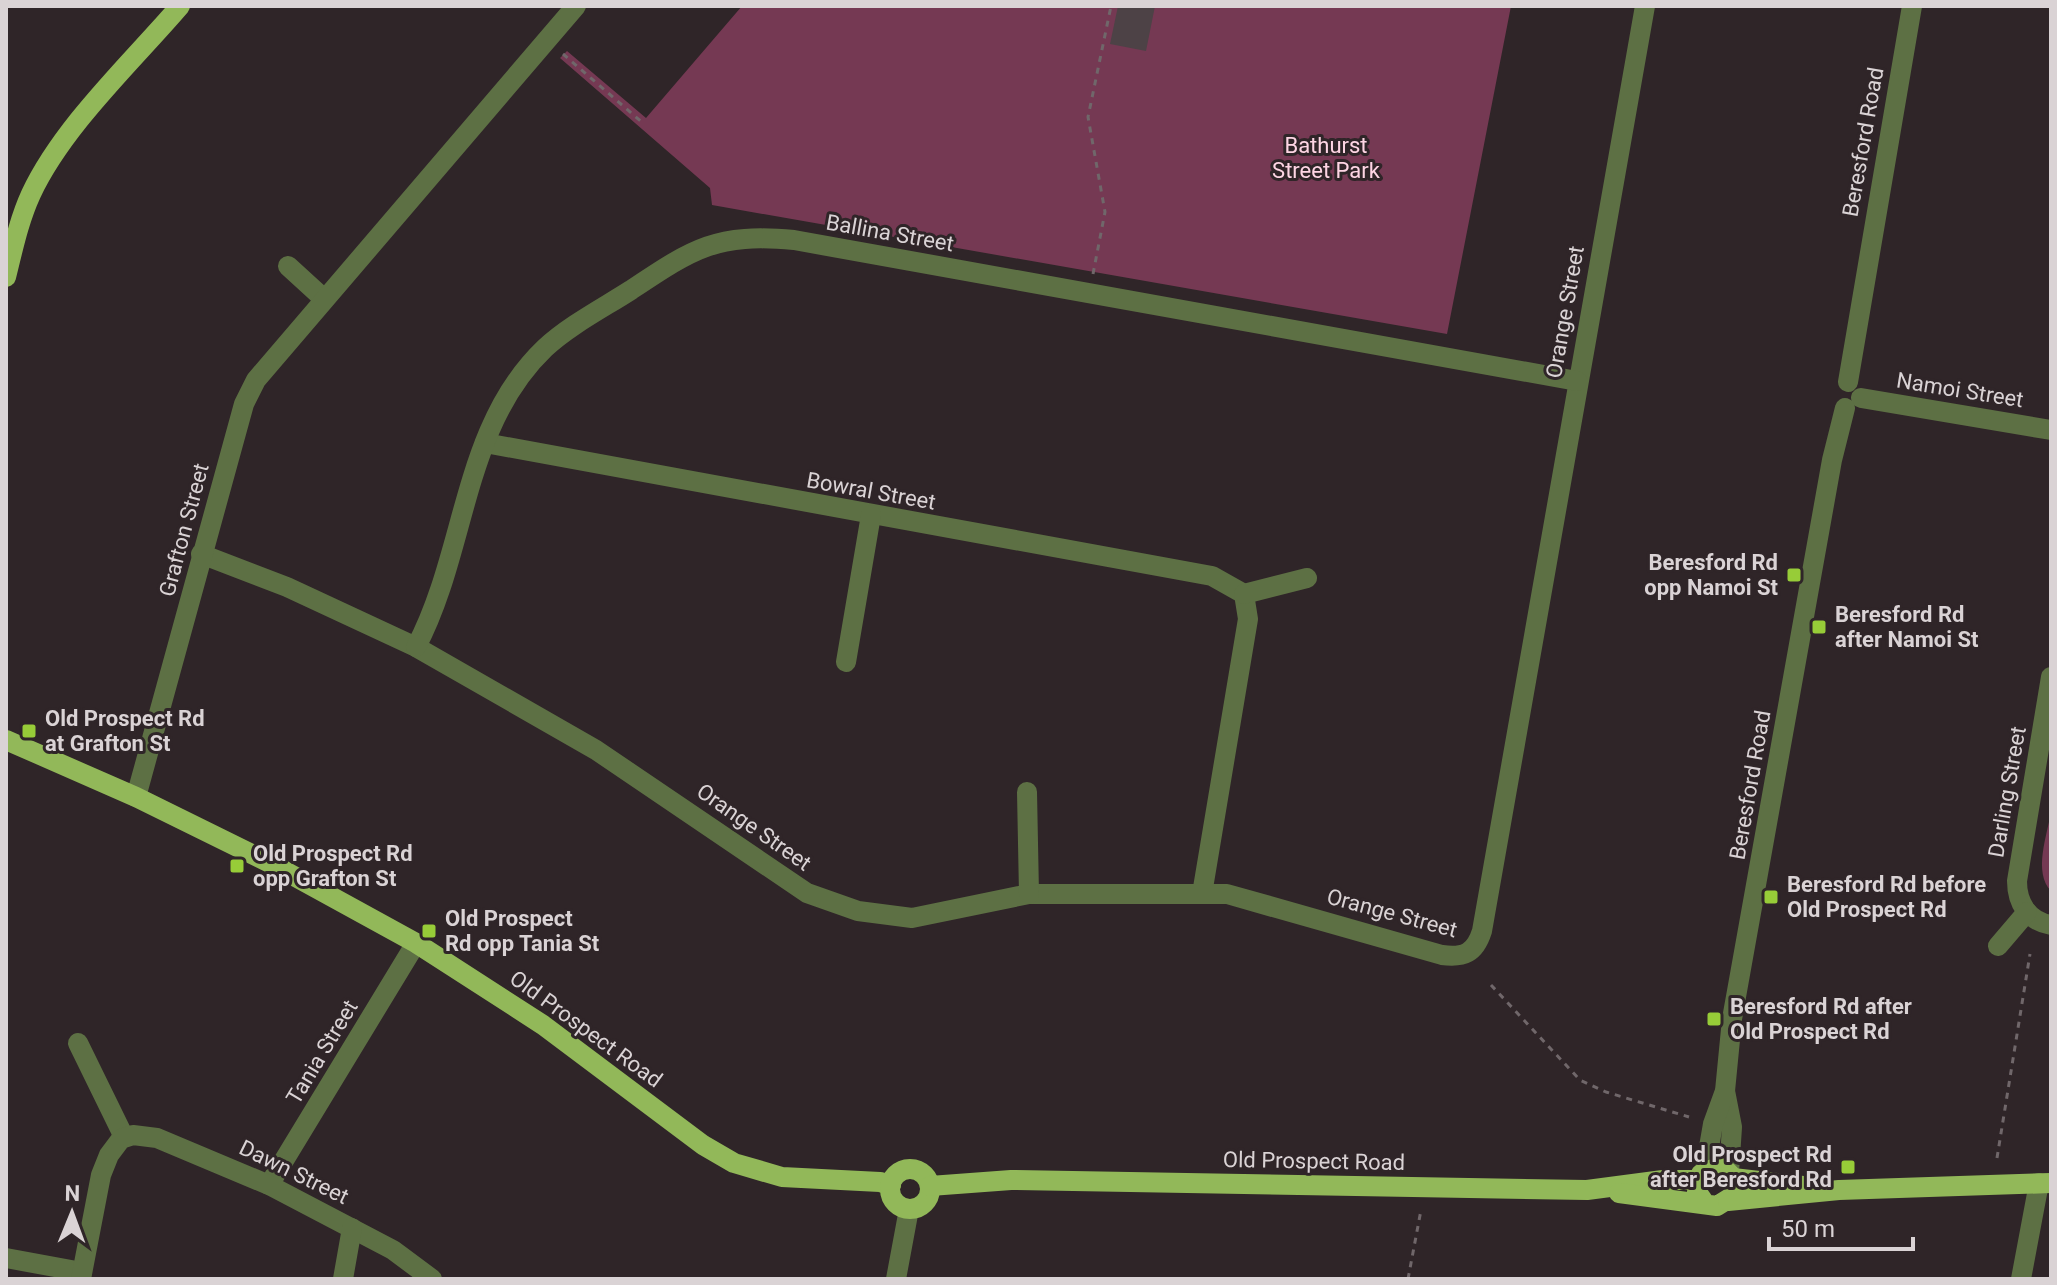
<svg xmlns="http://www.w3.org/2000/svg" width="2057" height="1285" viewBox="0 0 2057 1285" font-family="Roboto,sans-serif">
	<style>
		.green { fill: #753953 }
		.building { fill: #4d4246 }
		.lines { fill: none; stroke-linecap: round; stroke-linejoin: round }
		.path { stroke: #70676a; stroke-width: 3; stroke-dasharray: 6 6; stroke-linecap: butt }
		.minor { stroke: #5d7044; stroke-width: 20 }
		.major { stroke: #92b859; stroke-width: 20 }
		.poi-dot { fill: #97cc38; stroke: #2f2528; stroke-width: 3 }
		.labels { text-anchor: middle; dominant-baseline: central; stroke-width: 6; stroke-linejoin: round; paint-order: stroke }
		.street-label { font-size: 22px; fill: #dad3d5; stroke: #2f2528 }
		.park-label { font-size: 22px; fill: #fed5e4; stroke: #2f2528 }
		.poi-label { font-size: 22px; font-weight: bold; fill: #dad3d5; stroke: #2f2528; text-anchor: start }
	</style>
	<rect width="100%" height="100%" fill="#2f2528"/>
	<g class="green">
		<path d="M 742,6 L 1511,6 L 1447,334 L 712,205 L 710,188 L 560,58 L 567,51 L 646,118 Z"/>
		<path d="M 2051,812 L 2051,891 C 2033,872 2047,836 2051,812 Z"/>
	</g>
	<path class="building" d="M 1118,6 L 1155,6 L 1146,51 L 1110,44 Z"/>
	<g class="lines">
		<g class="path">
			<path d="M 563,54 L 644,124"/>
			<path d="M 1093,274 L 1105,212 L 1088,117 L 1111,6"/>
			<path d="M 1491,985 L 1580,1080 L 1606,1092 L 1689,1117"/>
			<path d="M 1997,1158 L 2030,954"/>
			<path d="M 1408,1279 L 1421,1210"/>
		</g>
		<g class="minor">
			<path d="M 288,266 L 323,298"/>
			<path d="M 1848,382 L 1912,6"/>
			<path d="M 1861,398 L 2051,430"/>
			<path d="M 485,443 L 1212,576 L 1244,594 L 1248,619 L 1202,894"/>
			<path d="M 201,554 L 287,587 L 416,647 L 596,750 L 807,893 L 858,911 L 912,918 L 1029,894 L 1227,894 L 1442,955 C 1464,958 1475,953 1482,931 L 1645,6"/>
			<path d="M 1244,594 L 1307,578"/>
			<path d="M 416,647 C 467,551 462,427 545,348 C 570,325 603,308 631,290 C 694,248 716,233 794,240 L 1577,381"/>
			<path d="M 846,662 L 871,515"/>
			<path d="M 2051,677 L 2017,881 C 2017,903 2028,921 2051,925"/>
			<path d="M 1027,792 L 1029,894"/>
			<path d="M 136,797 L 244,404 L 256,380 L 576,6"/>
			<path d="M 1998,946 L 2027,912"/>
			<path d="M 78,1043 L 124,1137"/>
			<path d="M 1725,1091 L 1732,1127 L 1729,1172"/>
			<path d="M 1705,1170 L 1713,1124 L 1725,1091 L 1732,1019 L 1832,460 L 1845,408"/>
			<path d="M 269,1185 L 416,943"/>
			<path d="M 6,1258 L 82,1272"/>
			<path d="M 81,1279 L 101,1175 L 109,1155 L 121,1139 L 133,1135 L 157,1138 L 269,1185 L 393,1250 L 432,1279"/>
			<path d="M 343,1279 L 352,1228"/>
			<path d="M 896,1279 L 909,1209"/>
			<path d="M 2021,1279 L 2039,1183"/>
		</g>
		<g class="major">
			<path d="M 6,277 C 13,249 19,220 31,194 C 63,126 131,63 180,6"/>
			<path d="M 6,740 L 136,797 L 272,864 L 416,943 L 543,1025 L 703,1145 L 734,1163 L 782,1177 L 880,1182 L 891,1185"/>
			<circle cx="910" cy="1189" r="20"/>
			<path d="M 1733,1178 L 1803,1186"/>
			<path d="M 930,1186 L 1011,1180 L 1587,1190 L 1663,1180 L 1697,1180"/>
			<path d="M 1619,1193 L 1717,1206 L 1733,1196 C 1737,1182 1732,1171 1718,1167 L 1701,1174 L 1697,1192 L 1704,1202"/>
			<path d="M 1728,1201 L 1839,1190 L 2051,1183"/>
		</g>
	</g>
	<g class="poi-dot">
		<rect x="1786" y="567" width="16" height="16" rx="4"/>
		<rect x="1811" y="619" width="16" height="16" rx="4"/>
		<rect x="21" y="723" width="16" height="16" rx="4"/>
		<rect x="229" y="858" width="16" height="16" rx="4"/>
		<rect x="1763" y="889" width="16" height="16" rx="4"/>
		<rect x="421" y="923" width="16" height="16" rx="4"/>
		<rect x="1706" y="1011" width="16" height="16" rx="4"/>
		<rect x="1840" y="1159" width="16" height="16" rx="4"/>
	</g>
	<g class="labels">
		<g class="street-label">
			<text transform="translate(1863 142) rotate(-80)">Beresford Road</text>
			<text transform="translate(890 233) rotate(10)">Ballina Street</text>
			<text transform="translate(1565 312) rotate(-80)">Orange Street</text>
			<text transform="translate(1960 390) rotate(9)">Namoi Street</text>
			<text transform="translate(871 491) rotate(10)">Bowral Street</text>
			<text transform="translate(184 530) rotate(-75)">Grafton Street</text>
			<text transform="translate(1750 785) rotate(-80)">Beresford Road</text>
			<text transform="translate(2007 792) rotate(-80)">Darling Street</text>
			<text transform="translate(754 827) rotate(35)">Orange Street</text>
			<text transform="translate(1392 913) rotate(15)">Orange Street</text>
			<text transform="translate(586 1029) rotate(36)">Old Prospect Road</text>
			<text transform="translate(322 1052) rotate(-59)">Tania Street</text>
			<text transform="translate(1314 1161) rotate(1)">Old Prospect Road</text>
			<text transform="translate(294 1172) rotate(26)">Dawn Street</text>
		</g>
		<g class="park-label">
			<text x="1326" y="145">Bathurst<tspan x="1326" dy="25">Street Park</tspan></text>
		</g>
		<g class="poi-label">
			<text x="1778" y="562" text-anchor="end">Beresford Rd<tspan x="1778" dy="25">opp Namoi St</tspan></text>
			<text x="1835" y="614">Beresford Rd<tspan x="1835" dy="25">after Namoi St</tspan></text>
			<text x="45" y="718">Old Prospect Rd<tspan x="45" dy="25">at Grafton St</tspan></text>
			<text x="253" y="853">Old Prospect Rd<tspan x="253" dy="25">opp Grafton St</tspan></text>
			<text x="1787" y="884">Beresford Rd before<tspan x="1787" dy="25">Old Prospect Rd</tspan></text>
			<text x="445" y="918">Old Prospect<tspan x="445" dy="25">Rd opp Tania St</tspan></text>
			<text x="1730" y="1006">Beresford Rd after<tspan x="1730" dy="25">Old Prospect Rd</tspan></text>
			<text x="1832" y="1154" text-anchor="end">Old Prospect Rd<tspan x="1832" dy="25">after Beresford Rd</tspan></text>
		</g>
	</g>
	<rect width="2057" height="1285" fill="none" stroke="#dad3d5" stroke-width="16"/>
	<g transform="translate(72 1213) rotate(1)" stroke="#2f2528" stroke-width="6" paint-order="stroke">
	<path d="M0-6L14 30L0 20L-14 30Z" fill="#dad3d5"/>
	<text y="-12" font-size="22" font-weight="bold" text-anchor="middle" fill="#dad3d5">N</text>
	</g>
	<path d="M1769 1237v12h144v-12" fill="none" stroke="#dad3d5" stroke-width="4"/>
	<text x="1781" y="1237" font-size="24" fill="#dad3d5" stroke="#2f2528" stroke-width="6" paint-order="stroke">50 m</text>
</svg>
